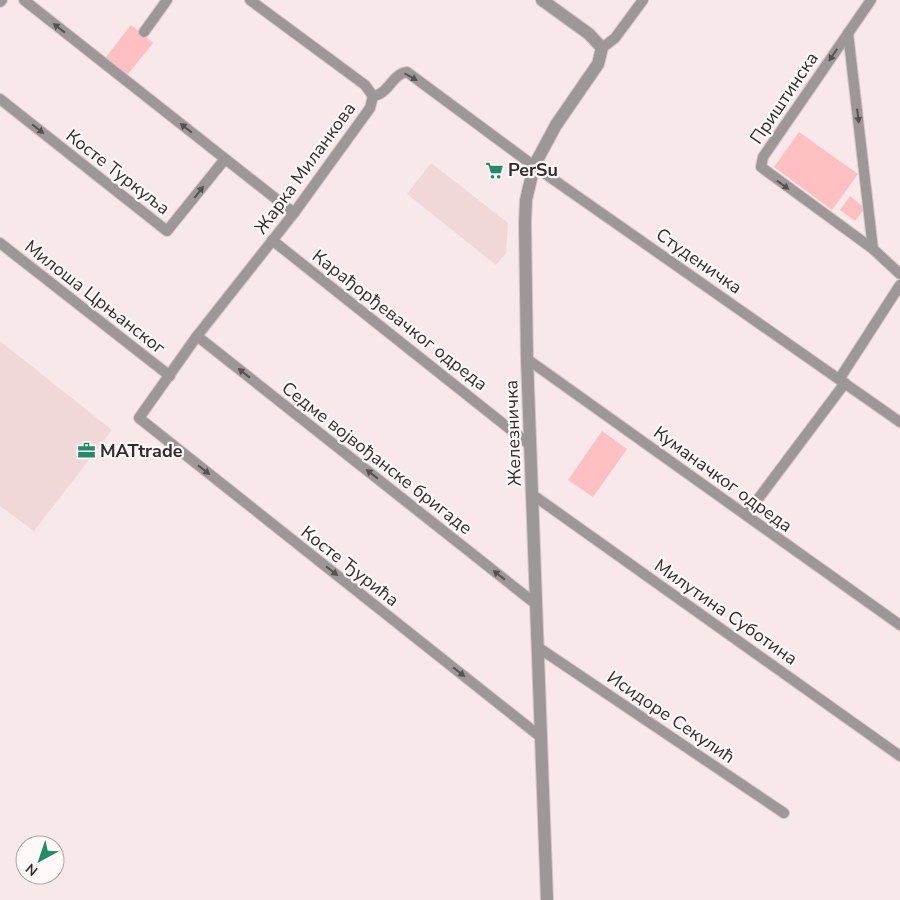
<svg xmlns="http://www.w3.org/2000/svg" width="900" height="900" viewBox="0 0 900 900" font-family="'Nunito Sans',sans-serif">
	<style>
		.built { fill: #f0d8d8 }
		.green { fill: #febfc2 }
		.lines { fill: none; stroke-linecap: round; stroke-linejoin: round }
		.minor-casing { stroke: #d5c6c7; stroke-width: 12 }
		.tertiary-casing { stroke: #d5c6c7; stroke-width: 14 }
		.minor { stroke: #9e9797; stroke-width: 10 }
		.tertiary { stroke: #9e9797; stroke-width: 12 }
		.oneway { fill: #585151 }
		.labels { text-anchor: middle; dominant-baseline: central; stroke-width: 4.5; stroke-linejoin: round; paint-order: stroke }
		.street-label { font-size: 18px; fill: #322c2c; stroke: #fff8f8 }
		.poi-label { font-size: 18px; font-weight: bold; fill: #322c2c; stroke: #fff8f8; text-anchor: start }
	</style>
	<rect width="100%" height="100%" fill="#f9e8e9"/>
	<g class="built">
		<path d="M 431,163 L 508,223 L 506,253 L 496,265 L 407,194 Z"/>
		<path d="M 0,341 L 112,430 L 34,531 L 0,506 Z"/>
	</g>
	<g class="green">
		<path d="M 131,25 L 153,43 L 124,79 L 102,62 Z"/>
		<path d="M 799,132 L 858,174 L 832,210 L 774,167 Z"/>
		<path d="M 850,196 L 865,208 L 855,221 L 840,210 Z"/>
		<path d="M 602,431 L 627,449 L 593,497 L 568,480 Z"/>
	</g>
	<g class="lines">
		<defs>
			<g id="minor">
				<path d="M 24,0 L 294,213"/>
				<path d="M 250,0 L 365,85 L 373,96"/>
				<path d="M 871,0 L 763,157 L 761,167 L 873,249 L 900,274"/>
				<path d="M 0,2 L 2,0"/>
				<path d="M 144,32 L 167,0"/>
				<path d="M 848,33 L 873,249"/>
				<path d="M 602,48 L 615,38 L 643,0"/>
				<path d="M 373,96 L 370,108 L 294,213 L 197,336 L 139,418 L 542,738"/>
				<path d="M 373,96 C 389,94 392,74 407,72 L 534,166 L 900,422"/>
				<path d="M 0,99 L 167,231 L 225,159"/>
				<path d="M 272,240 L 530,445"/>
				<path d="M 0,243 L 170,376"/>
				<path d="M 197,336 L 537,605"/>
				<path d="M 527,359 L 900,625"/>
				<path d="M 840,378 L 900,285"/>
				<path d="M 533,495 L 900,756"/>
				<path d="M 746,515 L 845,383"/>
				<path d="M 539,648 L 784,813"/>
			</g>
			<path id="tertiary" d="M 542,0 L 589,34 L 602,48 L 598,64 L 556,125 L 534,166 L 526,200 L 525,223 L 527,359 L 547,900"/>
		</defs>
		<use href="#minor" class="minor-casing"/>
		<use href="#tertiary" class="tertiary-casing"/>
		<use href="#minor" class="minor"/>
		<use href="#tertiary" class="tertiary"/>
	</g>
	<defs><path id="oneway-solid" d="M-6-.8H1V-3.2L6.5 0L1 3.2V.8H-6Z" transform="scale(1.25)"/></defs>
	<g class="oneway">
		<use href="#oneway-solid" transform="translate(59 28) rotate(-142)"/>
		<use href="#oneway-solid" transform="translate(833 55) rotate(124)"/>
		<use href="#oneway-solid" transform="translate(411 77) rotate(30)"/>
		<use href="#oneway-solid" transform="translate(858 116) rotate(83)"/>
		<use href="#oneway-solid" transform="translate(186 128) rotate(-142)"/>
		<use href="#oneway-solid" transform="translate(38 129) rotate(38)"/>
		<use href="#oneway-solid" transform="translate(783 185) rotate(36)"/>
		<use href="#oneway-solid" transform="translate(199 192) rotate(-52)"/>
		<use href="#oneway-solid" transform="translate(244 373) rotate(-142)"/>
		<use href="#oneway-solid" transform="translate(204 470) rotate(38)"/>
		<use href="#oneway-solid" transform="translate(372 474) rotate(-142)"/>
		<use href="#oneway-solid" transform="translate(332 571) rotate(38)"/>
		<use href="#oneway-solid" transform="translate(499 575) rotate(-142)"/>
		<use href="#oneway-solid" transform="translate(459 672) rotate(38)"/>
	</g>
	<defs>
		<symbol id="supermarket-bare" viewBox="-9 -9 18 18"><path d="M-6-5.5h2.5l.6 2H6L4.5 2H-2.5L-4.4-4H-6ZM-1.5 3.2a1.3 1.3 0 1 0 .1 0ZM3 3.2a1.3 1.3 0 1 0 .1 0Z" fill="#228b68" stroke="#fff8f8" stroke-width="2.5" paint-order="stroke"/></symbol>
		<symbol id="office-bare" viewBox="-9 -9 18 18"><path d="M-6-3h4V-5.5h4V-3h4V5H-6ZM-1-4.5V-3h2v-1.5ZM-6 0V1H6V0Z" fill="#228b68" stroke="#fff8f8" stroke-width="2.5" paint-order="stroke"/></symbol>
	</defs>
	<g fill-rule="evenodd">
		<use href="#supermarket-bare" x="482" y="158" width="25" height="25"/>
		<use href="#office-bare" x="74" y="438" width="25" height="25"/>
	</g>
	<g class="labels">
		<g class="street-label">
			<text transform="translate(784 98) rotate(-56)">Приштинска</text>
			<text transform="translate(305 168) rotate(-54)">Жарка Миланкова</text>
			<text transform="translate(118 172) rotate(38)">Косте Туркуља</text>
			<text transform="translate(699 261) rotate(35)">Студеничка</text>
			<text transform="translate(95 297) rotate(38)">Милоша Црњанског</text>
			<text transform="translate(400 320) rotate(38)">Карађорђевачког одреда</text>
			<text transform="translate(513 433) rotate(-92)">Железничка</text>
			<text transform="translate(377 458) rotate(38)">Седме војвођанске бригаде</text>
			<text transform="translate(723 479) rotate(36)">Куманачког одреда</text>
			<text transform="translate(350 566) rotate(38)">Косте Ђурића</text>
			<text transform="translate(726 612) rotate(35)">Милутина Суботина</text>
			<text transform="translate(671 717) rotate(34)">Исидоре Секулић</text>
		</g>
		<g class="poi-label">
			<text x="508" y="170">PerSu</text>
			<text x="100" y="451">MATtrade</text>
		</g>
	</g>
	<g transform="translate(40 860) rotate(220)"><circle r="24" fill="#fff8f8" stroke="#ada6a6"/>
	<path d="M0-4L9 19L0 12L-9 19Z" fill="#228b68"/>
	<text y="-8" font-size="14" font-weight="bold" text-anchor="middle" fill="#322c2c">N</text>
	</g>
</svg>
